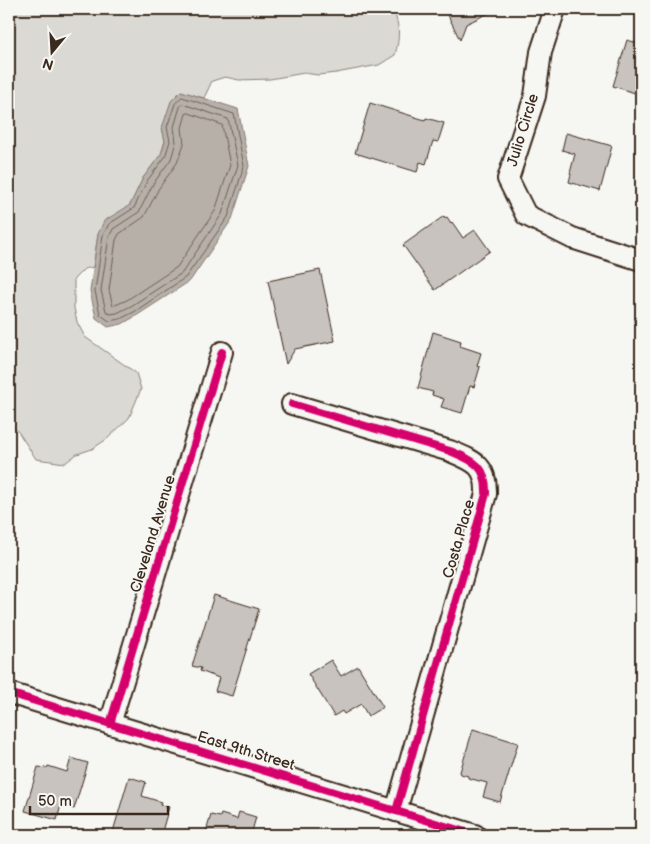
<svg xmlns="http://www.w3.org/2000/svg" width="650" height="844" viewBox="0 0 650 844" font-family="'Balsamiq Sans',sans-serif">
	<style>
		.green { fill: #dad9d3; stroke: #8a8278 }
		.water { fill: #b6b0a9; stroke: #857a71 }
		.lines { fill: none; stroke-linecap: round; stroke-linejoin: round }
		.shore { stroke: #6c6056; stroke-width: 1 }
		.building { fill: #c8c3be; stroke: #3b2a1e }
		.minor-casing { stroke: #3b2a1e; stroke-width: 24 }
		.minor { stroke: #f6f6f2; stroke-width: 20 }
		.cycleway-casing { stroke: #f6f6f2; stroke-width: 11 }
		.cycleway { stroke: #d6006c; stroke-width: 8 }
		.labels { text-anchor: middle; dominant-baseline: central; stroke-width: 4; stroke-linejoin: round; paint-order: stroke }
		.street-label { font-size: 15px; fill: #3b2a1e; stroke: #f6f6f2 }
	</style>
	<rect width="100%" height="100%" fill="#f6f6f2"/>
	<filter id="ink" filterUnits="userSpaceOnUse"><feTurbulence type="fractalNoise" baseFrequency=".02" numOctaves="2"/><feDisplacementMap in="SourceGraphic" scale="10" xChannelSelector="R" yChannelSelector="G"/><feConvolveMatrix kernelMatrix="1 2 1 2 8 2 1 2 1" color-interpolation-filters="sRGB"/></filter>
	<g filter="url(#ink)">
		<path class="green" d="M 9,9 L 393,9 C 400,27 400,37 395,55 L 379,65 L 336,73 L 318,75 L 304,73 L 270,79 L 239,80 L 225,77 L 212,81 L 204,98 L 181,91 L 162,127 L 165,141 L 161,154 L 143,178 L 130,205 L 98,234 L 93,267 L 84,269 L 74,279 L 74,308 L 77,322 L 85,337 L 136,373 L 141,389 L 129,418 L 107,439 L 92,449 L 77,454 L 65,463 L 36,459 L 19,433 L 9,421 Z"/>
		<path class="water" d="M 181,91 L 238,109 L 249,166 L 232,219 L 190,281 L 136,316 L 122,324 L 108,327 L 96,318 L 90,291 L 98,234 L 104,221 L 130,205 L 143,178 L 161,154 L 165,141 L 162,128 L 171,101 Z"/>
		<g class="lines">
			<g class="shore">
				<path d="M 182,97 L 234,114 L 244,166 L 228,217 L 186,277 L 134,312 L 120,319 L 109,321 L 100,314 L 95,291 L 103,235 L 109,224 L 134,208 L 147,181 L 165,157 L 170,141 L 167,127 L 175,104 Z"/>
				<path d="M 183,104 L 228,119 L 238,165 L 222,214 L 182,273 L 131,306 L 117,313 L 110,314 L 106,311 L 101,290 L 109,237 L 113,229 L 139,212 L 153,184 L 171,159 L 176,142 L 174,127 L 180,107 Z"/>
				<path d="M 189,113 L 222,125 L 230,165 L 215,211 L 177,267 L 127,300 L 113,306 L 109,290 L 116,240 L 119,234 L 144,217 L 159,188 L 177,163 L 184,144 L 182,128 L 186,114 Z"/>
			</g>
		</g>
		<g class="building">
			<path d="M 445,9 L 497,9 L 466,24 L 460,40 Z"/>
			<path d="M 627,40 L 641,44 L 641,95 L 613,86 Z"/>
			<path d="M 370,103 L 425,120 L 426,118 L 444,123 L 438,142 L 433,141 L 426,164 L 420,162 L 417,172 L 355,153 Z"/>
			<path d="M 566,133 L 612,146 L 600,191 L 569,182 L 571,174 L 570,173 L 575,154 L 562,150 Z"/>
			<path d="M 444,216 L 445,218 L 447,217 L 451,223 L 452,222 L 463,238 L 475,230 L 490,251 L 435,290 L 403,245 Z"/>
			<path d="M 320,270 L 335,341 L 295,349 L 286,364 L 268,281 Z"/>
			<path d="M 433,332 L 461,341 L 460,346 L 481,353 L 477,366 L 480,367 L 474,387 L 470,386 L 462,413 L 441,407 L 444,399 L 432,395 L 433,392 L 418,388 Z"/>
			<path d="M 214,595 L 259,609 L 232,696 L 215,691 L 219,678 L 200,671 L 201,668 L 192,666 Z"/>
			<path d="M 331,660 L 341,676 L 358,666 L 383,707 L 368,716 L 361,704 L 344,714 L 342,711 L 334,716 L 308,674 Z"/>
			<path d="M 473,729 L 518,743 L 500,802 L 483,797 L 487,783 L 468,778 L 468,776 L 461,774 L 460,772 Z"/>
			<path d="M 71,758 L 88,763 L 74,809 L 61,805 L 57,820 L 25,811 L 38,767 L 47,768 L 48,766 L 67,772 Z"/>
			<path d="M 129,777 L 146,782 L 142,796 L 161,802 L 160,805 L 169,807 L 161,835 L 112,835 Z"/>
			<path d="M 239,812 L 256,817 L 251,835 L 205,835 L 211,815 L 220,817 L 221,814 L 237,819 Z"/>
		</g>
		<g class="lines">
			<defs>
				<g id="minor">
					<path d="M 555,9 L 541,52 L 535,96 L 508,179 L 526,215 L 572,238 L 641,260"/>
					<path d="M 292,404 L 450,451 C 474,461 487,465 486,494 L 396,811"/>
					<path d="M 9,693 L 475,835"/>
					<path d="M 110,724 L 222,352"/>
				</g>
			</defs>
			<use href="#minor" class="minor-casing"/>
			<use href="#minor" class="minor"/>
			<defs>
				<g id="cycleway">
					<path d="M 292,404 L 450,451 C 474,461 487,465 486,494 L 396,811"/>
					<path d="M 9,693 L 475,835"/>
					<path d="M 110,724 L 222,352"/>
				</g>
			</defs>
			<use href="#cycleway" class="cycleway-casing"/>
			<use href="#cycleway" class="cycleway"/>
		</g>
	</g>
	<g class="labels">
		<g class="street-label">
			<text transform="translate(523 130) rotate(-73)">Julio Circle</text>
			<text transform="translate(153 534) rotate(-73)">Cleveland Avenue</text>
			<text transform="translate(459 539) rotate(-74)">Costa Place</text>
			<text transform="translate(246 751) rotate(17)">East 9th Street</text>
		</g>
	</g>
	<rect width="650" height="844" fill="none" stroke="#f6f6f2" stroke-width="30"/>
	<rect x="15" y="15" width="620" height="814" fill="none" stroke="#3b2a1e" stroke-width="2" filter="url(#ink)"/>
	<g transform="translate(52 52) rotate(198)" stroke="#f6f6f2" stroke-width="4" paint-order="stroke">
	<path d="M0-4L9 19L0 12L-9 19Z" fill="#3b2a1e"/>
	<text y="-8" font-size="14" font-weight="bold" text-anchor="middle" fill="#3b2a1e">N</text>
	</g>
	<path d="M30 806v8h138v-8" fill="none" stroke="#3b2a1e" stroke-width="2.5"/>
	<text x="38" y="806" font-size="15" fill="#3b2a1e" stroke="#f6f6f2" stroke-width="4" paint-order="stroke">50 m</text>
</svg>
